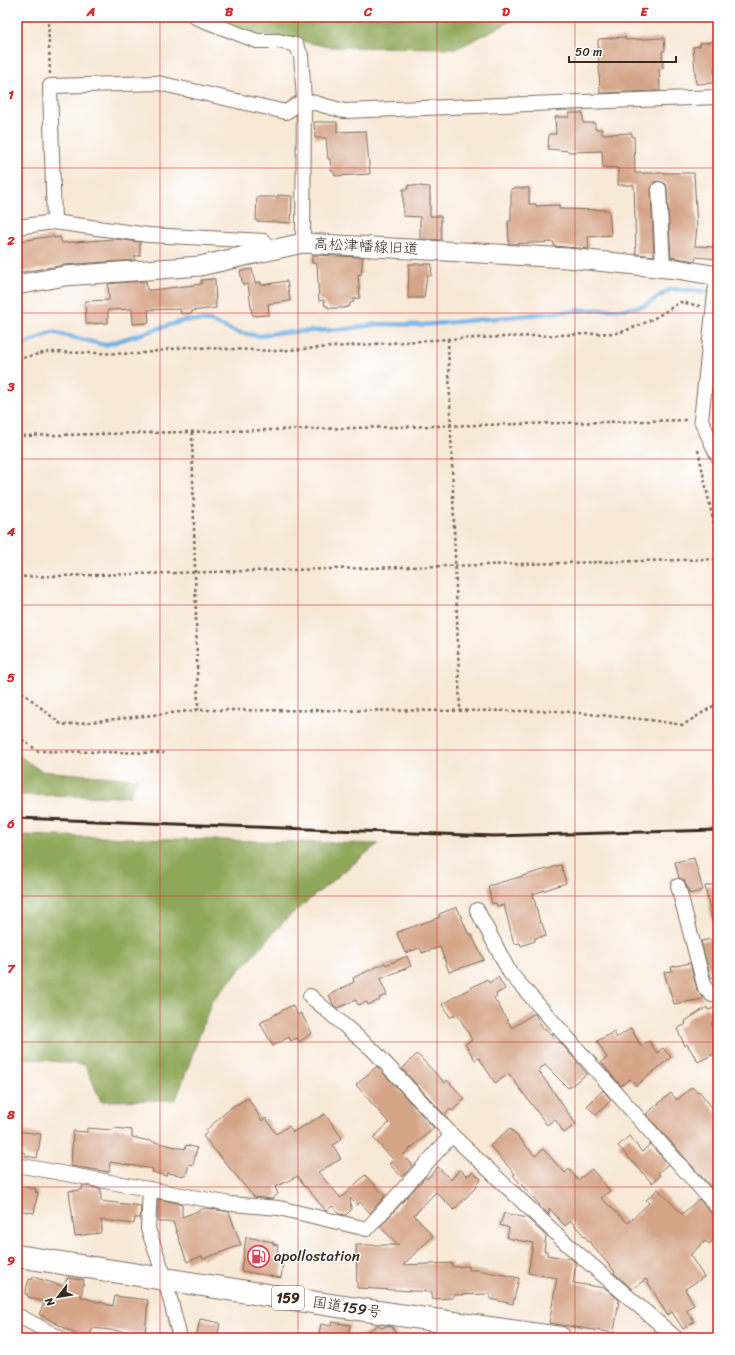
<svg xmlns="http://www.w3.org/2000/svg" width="735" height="1355" viewBox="0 0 735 1355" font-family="Sriracha,'Klee One',sans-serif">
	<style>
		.forest { fill: #8ea759; stroke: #64683c }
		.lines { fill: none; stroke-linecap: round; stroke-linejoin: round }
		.stream { stroke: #73b0e5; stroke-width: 4.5 }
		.building { fill: #d5a588 }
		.street-casing { stroke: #7d6c5e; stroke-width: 16 }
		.secondary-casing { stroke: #7d6c5e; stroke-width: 21 }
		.highway-casing { stroke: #7d6c5e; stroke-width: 24 }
		.path { stroke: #7d6c5e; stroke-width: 2.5; stroke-dasharray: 3 3; stroke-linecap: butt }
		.street { stroke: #fff; stroke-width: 14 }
		.secondary { stroke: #fff; stroke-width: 19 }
		.highway { stroke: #fff; stroke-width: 22 }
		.rail { stroke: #3b2a1e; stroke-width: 3 }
		.grid { fill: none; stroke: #d62828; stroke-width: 1; stroke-opacity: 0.55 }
		.labels { text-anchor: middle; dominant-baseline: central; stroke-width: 3; stroke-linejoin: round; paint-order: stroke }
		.shield { fill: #fff; stroke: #766a62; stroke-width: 1 }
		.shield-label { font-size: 14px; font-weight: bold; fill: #3b2a1e }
		.street-label { font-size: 15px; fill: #3b2a1e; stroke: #fff }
		.poi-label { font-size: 15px; fill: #3b2a1e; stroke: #fff; text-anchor: start }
		.neatline { fill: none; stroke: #d62828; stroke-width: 1.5 }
		.grid-label { font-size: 13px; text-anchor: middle; font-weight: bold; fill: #d62828 }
	</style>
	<rect width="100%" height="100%" fill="#fff"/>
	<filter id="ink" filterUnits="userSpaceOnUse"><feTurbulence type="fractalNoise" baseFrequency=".025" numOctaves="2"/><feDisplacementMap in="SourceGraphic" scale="8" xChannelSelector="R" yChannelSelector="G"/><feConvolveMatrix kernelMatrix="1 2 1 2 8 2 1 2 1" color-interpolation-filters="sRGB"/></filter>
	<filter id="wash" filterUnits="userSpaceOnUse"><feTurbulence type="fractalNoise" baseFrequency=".012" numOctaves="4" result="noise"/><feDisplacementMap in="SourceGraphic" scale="16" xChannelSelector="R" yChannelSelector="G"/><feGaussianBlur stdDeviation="0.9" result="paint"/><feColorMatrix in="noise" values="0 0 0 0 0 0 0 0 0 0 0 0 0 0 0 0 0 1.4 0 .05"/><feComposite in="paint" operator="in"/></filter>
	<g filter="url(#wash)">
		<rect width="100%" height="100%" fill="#f8e8d6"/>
		<g class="forest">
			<path d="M 202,17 L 519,17 L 458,48 L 329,47 L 282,37 L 246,34 Z"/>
			<path d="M 17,754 L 41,771 L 138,779 L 129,797 L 17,795 Z"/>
			<path d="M 17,835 L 378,844 L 288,917 L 212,1001 L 176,1100 L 101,1101 L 85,1065 L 17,1057 Z"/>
		</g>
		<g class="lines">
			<path class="stream" d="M 17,348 L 52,332 L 105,345 L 186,320 L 210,321 L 236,332 L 260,336 L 276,333 L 347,329 L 378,324 L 423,325 L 583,310 L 624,309 L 644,306 L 671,289 L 713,292"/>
		</g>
		<g id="blocks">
			<g class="building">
				<path d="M 625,37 L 626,40 L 664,38 L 665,51 L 662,51 L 663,68 L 659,69 L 660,91 L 600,93 L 598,40 L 599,39 Z"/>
				<path d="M 718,41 L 718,68 L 714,68 L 715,83 L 696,84 L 693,47 L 700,46 L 700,43 Z"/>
				<path d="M 569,113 L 583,113 L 583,123 L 595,123 L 595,129 L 602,129 L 602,134 L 632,133 L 632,137 L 634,137 L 635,173 L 694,173 L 697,227 L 695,246 L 718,247 L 718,259 L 696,257 L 695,261 L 671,257 L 667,189 L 666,184 L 659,181 L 654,182 L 651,189 L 654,256 L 636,254 L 634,185 L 618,185 L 618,168 L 603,167 L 602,151 L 569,152 L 569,151 L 548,149 L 549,134 L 556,134 L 555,117 L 569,117 Z"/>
				<path d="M 314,122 L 337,122 L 337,132 L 366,131 L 370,174 L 335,176 L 333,171 L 331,170 L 330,159 L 328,159 L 326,138 L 315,138 Z"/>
				<path d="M 408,185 L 430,187 L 430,216 L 441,216 L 441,240 L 420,239 L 420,217 L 403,216 L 403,189 L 408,189 Z"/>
				<path d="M 514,188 L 529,188 L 529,204 L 536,204 L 536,206 L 559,205 L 559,209 L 608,210 L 609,211 L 611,235 L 588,237 L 589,249 L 554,246 L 554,242 L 509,244 L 508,221 L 511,221 L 511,189 Z"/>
				<path d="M 278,195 L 292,196 L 291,223 L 256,221 L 257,197 L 278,197 Z"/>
				<path d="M 53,236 L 54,238 L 60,237 L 62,243 L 114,239 L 140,242 L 140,256 L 135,256 L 135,260 L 64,265 L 17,273 L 17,249 L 21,248 L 20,241 Z"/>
				<path d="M 312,255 L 363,257 L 361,275 L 358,274 L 360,298 L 353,299 L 354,302 L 350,303 L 350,306 L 344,308 L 328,308 L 328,306 L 325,306 L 324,300 L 319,301 L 317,264 L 312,263 Z"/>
				<path d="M 409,264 L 432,264 L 431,276 L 427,276 L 424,298 L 408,298 Z"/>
				<path d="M 252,269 L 255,283 L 261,282 L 261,285 L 287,281 L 290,301 L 268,304 L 269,315 L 254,316 L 252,314 L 248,284 L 243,285 L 240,271 Z"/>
				<path d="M 215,279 L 216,308 L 192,311 L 192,313 L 181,314 L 180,309 L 148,310 L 149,323 L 133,324 L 132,309 L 108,310 L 108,323 L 86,324 L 85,301 L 109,300 L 108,284 L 146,281 L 147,290 L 152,290 L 202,284 L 201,280 Z"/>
				<path d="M 694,858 L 703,890 L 690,894 L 684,880 L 679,878 L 675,862 Z"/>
				<path d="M 561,865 L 566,883 L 533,894 L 540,923 L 542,923 L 546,936 L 535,938 L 535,941 L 521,946 L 520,943 L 514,944 L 504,905 L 497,906 L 496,903 L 492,904 L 488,886 Z"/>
				<path d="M 718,884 L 718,924 L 713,924 L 705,886 Z"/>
				<path d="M 457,907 L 468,933 L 471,934 L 484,960 L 449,972 L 440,947 L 422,953 L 420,948 L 405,953 L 397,934 L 398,932 L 440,917 L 439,914 Z"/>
				<path d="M 718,938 L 718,976 L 711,978 L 701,941 Z"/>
				<path d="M 407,956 L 411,966 L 380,979 L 387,995 L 379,998 L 380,1000 L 368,1005 L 367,1002 L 358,1005 L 356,1000 L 338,1008 L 334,1006 L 329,995 L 354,982 L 353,978 L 385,963 L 386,965 Z"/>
				<path d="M 690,963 L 697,990 L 703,999 L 674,1004 L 664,972 L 672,971 L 671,967 Z"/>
				<path d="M 498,977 L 505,989 L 496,994 L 497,996 L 494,998 L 512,1028 L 533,1014 L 535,1014 L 543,1029 L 545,1028 L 558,1043 L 560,1042 L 587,1074 L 568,1088 L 545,1065 L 538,1070 L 576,1124 L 564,1133 L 555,1119 L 547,1125 L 509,1074 L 495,1083 L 479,1058 L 475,1060 L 465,1044 L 472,1040 L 458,1015 L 450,1017 L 442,1004 L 487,979 L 489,983 Z"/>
				<path d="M 292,1005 L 298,1015 L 301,1013 L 312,1033 L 299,1042 L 297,1038 L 291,1041 L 289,1037 L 273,1046 L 260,1023 Z"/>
				<path d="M 707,1007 L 708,1010 L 715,1008 L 718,1017 L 718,1020 L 711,1023 L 718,1033 L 718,1052 L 698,1062 L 687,1044 L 685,1046 L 677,1029 L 686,1024 L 685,1021 Z"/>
				<path d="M 631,1028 L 641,1046 L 649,1041 L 657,1053 L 663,1048 L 671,1057 L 636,1086 L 630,1079 L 621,1086 L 601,1062 L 607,1058 L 597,1041 L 614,1032 L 617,1038 Z"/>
				<path d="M 417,1054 L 445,1083 L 447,1080 L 465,1099 L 452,1111 L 450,1109 L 445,1115 L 402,1069 Z"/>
				<path d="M 377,1066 L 434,1128 L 403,1155 L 413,1165 L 402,1177 L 389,1164 L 394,1160 L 373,1138 L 389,1123 L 356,1085 Z"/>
				<path d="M 692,1087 L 697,1092 L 699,1091 L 718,1115 L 718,1195 L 646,1114 L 671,1093 L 677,1100 Z"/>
				<path d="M 603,1090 L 611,1100 L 596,1115 L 587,1106 Z"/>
				<path d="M 248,1098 L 262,1121 L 266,1118 L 276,1134 L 289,1126 L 293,1132 L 325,1114 L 342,1138 L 333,1145 L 341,1159 L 318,1172 L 341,1198 L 365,1175 L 385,1196 L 370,1213 L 360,1202 L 357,1205 L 350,1198 L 351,1210 L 346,1215 L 339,1214 L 332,1206 L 326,1211 L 305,1186 L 304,1187 L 298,1176 L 275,1187 L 278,1194 L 272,1199 L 254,1197 L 203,1136 L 208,1132 L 206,1130 L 232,1107 Z"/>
				<path d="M 87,1128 L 112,1130 L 115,1128 L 132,1130 L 132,1137 L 185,1149 L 186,1145 L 197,1148 L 193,1165 L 189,1164 L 186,1176 L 167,1173 L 166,1176 L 152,1172 L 153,1169 L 110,1162 L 109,1172 L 71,1166 L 73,1131 L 87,1132 Z"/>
				<path d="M 510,1128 L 535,1156 L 543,1149 L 565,1173 L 569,1169 L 578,1180 L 592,1169 L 610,1191 L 601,1198 L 628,1223 L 649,1203 L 646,1200 L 658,1189 L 682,1214 L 699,1199 L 712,1214 L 718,1216 L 718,1236 L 709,1244 L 705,1241 L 690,1255 L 704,1277 L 685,1289 L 694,1305 L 686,1310 L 694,1322 L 683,1329 L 672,1312 L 667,1315 L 646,1279 L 632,1289 L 614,1273 L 615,1272 L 571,1221 L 565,1226 L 549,1208 L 549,1215 L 542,1208 L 513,1175 L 515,1174 L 490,1146 Z"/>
				<path d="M 17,1131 L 41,1134 L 37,1158 L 25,1156 L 25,1153 L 17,1150 Z"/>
				<path d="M 629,1136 L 642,1152 L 650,1144 L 668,1164 L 658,1173 L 660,1176 L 652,1183 L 618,1146 Z"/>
				<path d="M 438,1167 L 451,1180 L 460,1169 L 467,1176 L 473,1172 L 481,1179 L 476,1185 L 477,1186 L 454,1210 L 436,1192 L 414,1215 L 433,1236 L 403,1265 L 452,1263 L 452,1267 L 469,1266 L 469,1270 L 478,1270 L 519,1278 L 513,1304 L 490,1299 L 490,1294 L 453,1295 L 453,1298 L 432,1299 L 432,1292 L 357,1288 L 356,1245 L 399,1245 L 380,1227 L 425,1177 L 427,1179 Z"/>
				<path d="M 17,1186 L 36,1189 L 35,1192 L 38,1192 L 34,1213 L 17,1210 Z"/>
				<path d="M 82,1186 L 101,1189 L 101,1201 L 141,1206 L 140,1218 L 135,1218 L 134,1224 L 101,1220 L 102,1227 L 100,1233 L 75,1236 L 69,1191 L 82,1190 Z"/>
				<path d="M 158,1199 L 182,1204 L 182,1217 L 206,1208 L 229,1212 L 241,1245 L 203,1259 L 202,1256 L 187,1262 L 173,1222 L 158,1222 Z"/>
				<path d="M 504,1213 L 527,1218 L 546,1236 L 544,1251 L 547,1251 L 547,1255 L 571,1259 L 576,1263 L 573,1283 L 605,1288 L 619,1300 L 614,1333 L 549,1323 L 557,1278 L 528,1273 L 533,1243 L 507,1238 L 509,1228 L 500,1225 Z"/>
				<path d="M 246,1237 L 273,1242 L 273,1244 L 278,1245 L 276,1258 L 281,1259 L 280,1262 L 283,1262 L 281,1278 L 241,1271 Z"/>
				<path d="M 33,1277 L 66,1287 L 68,1278 L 84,1280 L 81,1297 L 113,1306 L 115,1296 L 148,1300 L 145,1334 L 93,1328 L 88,1338 L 81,1337 L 39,1314 L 45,1302 L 28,1297 L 28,1295 L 25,1294 L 29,1279 L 32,1280 Z"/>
				<path d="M 200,1319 L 220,1323 L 217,1338 L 196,1338 Z"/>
				<path d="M 332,1322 L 350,1325 L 348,1338 L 318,1338 L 321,1324 L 331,1326 Z"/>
				<path d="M 378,1325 L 382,1328 L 386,1326 L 392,1327 L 399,1338 L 357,1338 Z"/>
			</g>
		</g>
	</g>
	<g filter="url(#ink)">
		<use href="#blocks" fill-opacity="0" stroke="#7d6c5e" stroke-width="1"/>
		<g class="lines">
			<defs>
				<g id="street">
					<path d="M 195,17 L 257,41 L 278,41 L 296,45 L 301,55 L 304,100 L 303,243"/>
					<path d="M 659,189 L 663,267"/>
					<path d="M 54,222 L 50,86 L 158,83 L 286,112 L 304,100 L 344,111 L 718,97"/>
					<path d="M 17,227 L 54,222 L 148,235 L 264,241 L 272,250"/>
					<path d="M 717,276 L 701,420 L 718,457"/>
					<path d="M 678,886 L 705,988 L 712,995 L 718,995"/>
					<path d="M 477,910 L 510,973 L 718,1208"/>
					<path d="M 310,996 L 373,1050 L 452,1135 L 567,1244 L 676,1338"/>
					<path d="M 17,1165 L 231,1204 L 279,1208 L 367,1229 L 452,1135"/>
					<path d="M 150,1189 L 148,1229 L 165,1278 L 180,1338"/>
					<path d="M 17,1315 L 60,1338"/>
				</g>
				<path id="secondary" d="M 17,285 L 65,276 L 200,266 L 303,243 L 567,258 L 677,269 L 718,276"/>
				<path id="highway" d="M 17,1256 L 337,1306 L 560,1338"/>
			</defs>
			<use href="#street" class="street-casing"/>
			<use href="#secondary" class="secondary-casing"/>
			<use href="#highway" class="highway-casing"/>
			<g class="path">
				<path d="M 48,17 L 50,74"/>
				<path d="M 448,339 L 460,711"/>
				<path d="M 17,359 L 48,352 L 137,354 L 185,347 L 275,351 L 448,339 L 616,333 C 641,327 659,316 680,302 L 700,306"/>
				<path d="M 192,432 L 198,710"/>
				<path d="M 17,436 L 688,420"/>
				<path d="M 698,450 L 718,543"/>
				<path d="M 17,577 L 718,559"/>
				<path d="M 17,688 L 62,725 L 198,710 L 559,711 L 650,720 L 683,725 L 718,703"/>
				<path d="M 17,736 L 38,751 L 164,753"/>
			</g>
			<use href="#street" class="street"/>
			<use href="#secondary" class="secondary"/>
			<use href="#highway" class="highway"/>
			<path class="rail" d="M 17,818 L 493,836 L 718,830"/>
		</g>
	</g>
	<path class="grid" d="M 160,17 L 160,1338M 298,17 L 298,1338M 437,17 L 437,1338M 575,17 L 575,1338M 17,168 L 718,168M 17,313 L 718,313M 17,459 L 718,459M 17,605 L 718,605M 17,750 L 718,750M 17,896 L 718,896M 17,1042 L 718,1042M 17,1187 L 718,1187"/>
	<defs>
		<symbol id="fuel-ring" viewBox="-11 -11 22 22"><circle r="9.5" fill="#fff" stroke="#d1495b" stroke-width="1.5"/><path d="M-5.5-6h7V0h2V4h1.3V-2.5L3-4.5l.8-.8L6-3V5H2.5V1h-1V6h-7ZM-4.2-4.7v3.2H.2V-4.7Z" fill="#d1495b"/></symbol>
	</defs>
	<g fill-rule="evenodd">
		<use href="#fuel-ring" x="246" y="1244" width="25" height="25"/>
	</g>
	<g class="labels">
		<rect class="shield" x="272" y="1286" width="32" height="24" rx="3"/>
		<g class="shield-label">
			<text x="288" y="1298">159</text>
		</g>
		<g class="street-label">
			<text transform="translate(366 246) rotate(3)">高松津幡線旧道</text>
			<text transform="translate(347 1307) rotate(9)">国道159号</text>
		</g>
		<g class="poi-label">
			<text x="274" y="1256">apollostation</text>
		</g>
	</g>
	<rect width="735" height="1355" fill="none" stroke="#fff" stroke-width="44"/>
	<g transform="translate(58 1297) rotate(239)" stroke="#ffffff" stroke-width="3" paint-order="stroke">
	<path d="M0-3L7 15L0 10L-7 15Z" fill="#3b2a1e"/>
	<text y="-6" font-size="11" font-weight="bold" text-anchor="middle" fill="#3b2a1e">N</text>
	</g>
	<path d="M569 56v6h107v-6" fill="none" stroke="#3b2a1e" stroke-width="2"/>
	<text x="575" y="56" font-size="12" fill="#3b2a1e" stroke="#ffffff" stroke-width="3" paint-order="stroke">50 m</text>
	<rect x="22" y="22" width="691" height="1311" class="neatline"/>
	<g class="grid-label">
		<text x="91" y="16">A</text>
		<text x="229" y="16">B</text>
		<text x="368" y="16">C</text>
		<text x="506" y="16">D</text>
		<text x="644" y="16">E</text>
		<text x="11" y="99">1</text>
		<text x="11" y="245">2</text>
		<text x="11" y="391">3</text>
		<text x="11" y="536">4</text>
		<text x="11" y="682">5</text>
		<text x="11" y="828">6</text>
		<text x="11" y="973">7</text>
		<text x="11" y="1119">8</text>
		<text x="11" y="1265">9</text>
	</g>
</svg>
